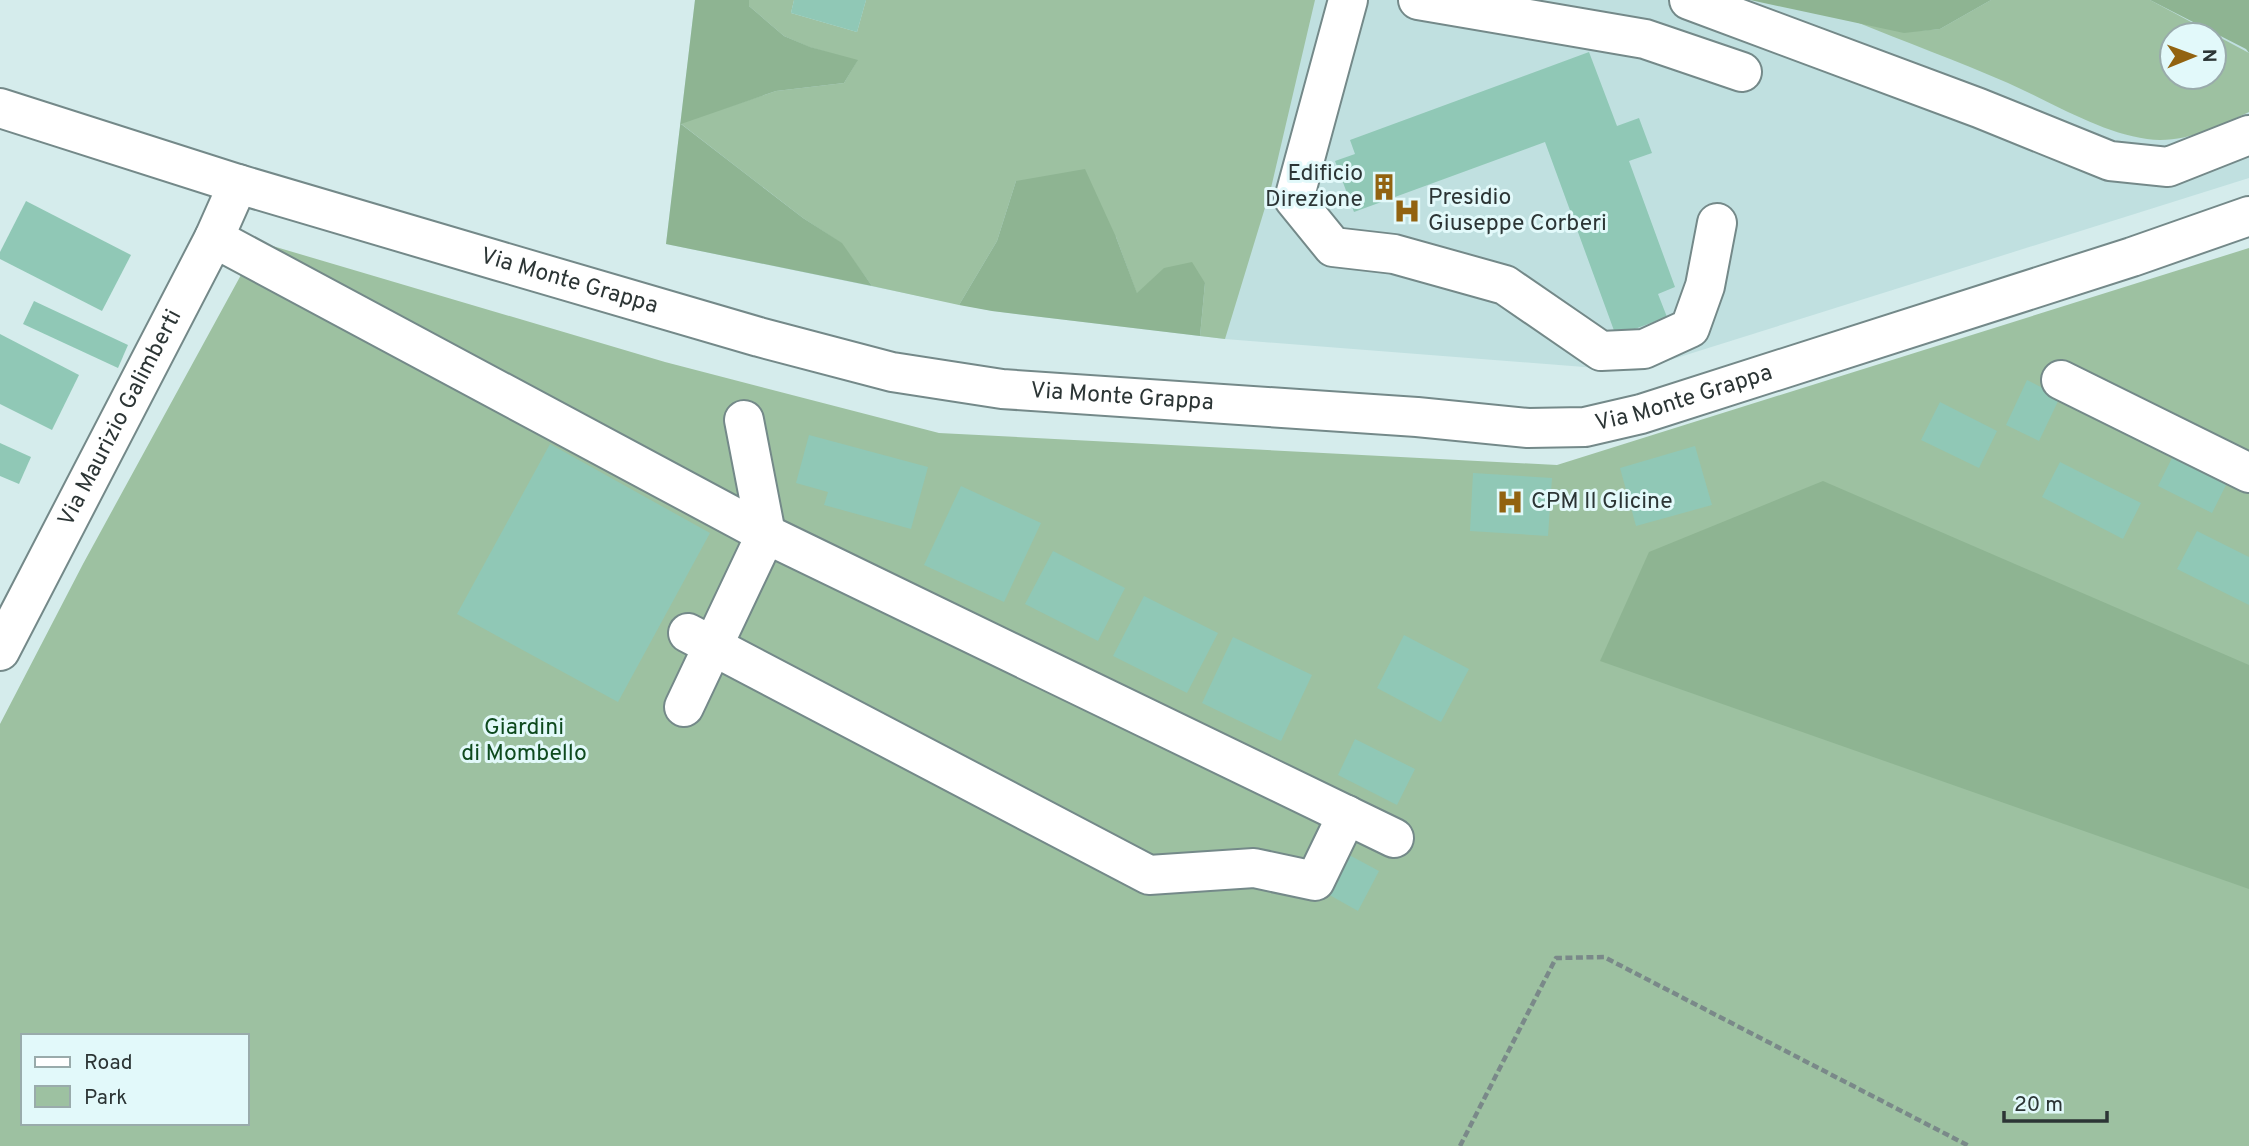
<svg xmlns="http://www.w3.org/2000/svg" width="2249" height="1146" viewBox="0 0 2249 1146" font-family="Overpass,sans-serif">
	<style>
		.built { fill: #c0e0e0; fill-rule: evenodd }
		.green { fill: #9dc1a1; fill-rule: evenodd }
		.forest { fill: #8eb492 }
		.building { fill: #90c8b6 }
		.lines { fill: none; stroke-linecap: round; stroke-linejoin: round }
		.minor-casing { stroke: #748989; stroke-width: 42 }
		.path { stroke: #7a8989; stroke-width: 4.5; stroke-dasharray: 7 3.5; stroke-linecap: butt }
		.minor { stroke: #fff; stroke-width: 38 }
		.labels { text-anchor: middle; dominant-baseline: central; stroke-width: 6; stroke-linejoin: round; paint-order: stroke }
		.poi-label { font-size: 23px; fill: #2c3535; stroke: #e2f9fa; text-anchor: start }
		.street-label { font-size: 23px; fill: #2c3535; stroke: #e2f9fa }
		.park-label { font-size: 23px; fill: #0e4a1e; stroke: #e2f9fa }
	</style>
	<rect width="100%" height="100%" fill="#d5ecec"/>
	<path class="built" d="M 695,0 L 2249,0 L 2249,178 L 1635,371 L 1225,339 L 992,311 L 666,244 ZM 2172,35 L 2214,35 L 2214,77 L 2172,77 Z"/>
	<g class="green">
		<path d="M 749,0 L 794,0 L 791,13 L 857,32 L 866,0 L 1315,0 L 1271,188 L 1225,339 L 1200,336 L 1205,283 L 1164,269 L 1137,294 L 1116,237 L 1016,181 L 997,241 L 959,305 L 872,286 L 841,243 L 803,218 L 680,123 L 776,91 L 844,83 L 857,61 L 809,47 L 784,36 L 749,6 Z"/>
		<path d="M 1991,0 L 2150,0 L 2249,53 L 2249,112 C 2217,127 2184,144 2147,139 C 2101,133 2051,102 2008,83 C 1958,61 1905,42 1854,21 L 1904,32 L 1940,29 ZM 2172,35 L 2214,35 L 2214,77 L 2172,77 Z"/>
		<path d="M 259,242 L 665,362 L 939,433 L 1557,465 L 2249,248 L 2249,1146 L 0,1146 L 0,724 L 83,564 ZM 23,1036 L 247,1036 L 247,1123 L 23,1123 Z"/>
	</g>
	<g class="forest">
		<path d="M 695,0 L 749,0 L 749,6 L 784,36 L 810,47 L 858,60 L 844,83 L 776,91 L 681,124 L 803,218 L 842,243 L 872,286 L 666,244 Z"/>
		<path d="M 1750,0 L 1991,0 L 1940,29 L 1904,33 Z"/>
		<path d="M 2150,0 L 2249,0 L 2249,53 L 2246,49 Z"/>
		<path d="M 1085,169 L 1116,237 L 1137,293 L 1164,268 L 1192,262 L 1205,283 L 1200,336 L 992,311 L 959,305 L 997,241 L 1016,181 Z"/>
		<path d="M 1823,481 L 2249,665 L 2249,889 L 1600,661 L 1649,552 Z"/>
	</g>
	<g class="building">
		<path d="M 794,0 L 866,0 L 857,32 L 791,13 Z"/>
		<path d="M 1589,52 L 1617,126 L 1639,118 L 1652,153 L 1629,161 L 1675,287 L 1658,294 L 1667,317 L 1616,336 L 1545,142 L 1354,212 L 1335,161 L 1355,154 L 1350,140 Z"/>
		<path d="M 26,201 L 131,255 L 102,311 L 0,259 L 0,252 Z"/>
		<path d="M 34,301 L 128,345 L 118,368 L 23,324 Z"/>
		<path d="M 0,334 L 79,375 L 52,430 L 0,404 Z"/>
		<path d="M 2027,380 L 2060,397 L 2039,441 L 2006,425 Z"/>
		<path d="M 1940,402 L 1997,431 L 1979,468 L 1921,440 Z"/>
		<path d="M 809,435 L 928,467 L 911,529 L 824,505 L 828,492 L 796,483 Z"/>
		<path d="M 0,443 L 31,457 L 19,484 L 0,476 Z"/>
		<path d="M 550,444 L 710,533 L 618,702 L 457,614 Z"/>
		<path d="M 1695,446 L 1712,505 L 1636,526 L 1620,468 Z"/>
		<path d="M 2174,454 L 2228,481 L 2212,513 L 2158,486 Z"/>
		<path d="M 2060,462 L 2141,503 L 2123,539 L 2042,497 Z"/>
		<path d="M 1473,473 L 1552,478 L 1548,536 L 1470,531 Z"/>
		<path d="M 961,486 L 1041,523 L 1004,602 L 924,565 Z"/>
		<path d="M 2197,531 L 2249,557 L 2249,605 L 2177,569 Z"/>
		<path d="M 1053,551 L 1125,588 L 1098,641 L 1025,604 Z"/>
		<path d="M 1144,596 L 1218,633 L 1187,693 L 1113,656 Z"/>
		<path d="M 1404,635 L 1469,669 L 1441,722 L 1377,688 Z"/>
		<path d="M 1233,637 L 1312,675 L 1281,741 L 1202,703 Z"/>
		<path d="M 1355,739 L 1415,769 L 1397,805 L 1338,775 Z"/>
		<path d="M 1338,849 L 1379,871 L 1358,911 L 1317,888 Z"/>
	</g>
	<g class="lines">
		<defs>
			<g id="minor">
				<path d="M 1348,0 L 1294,199 L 1333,247 L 1394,254 L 1505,285 L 1601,351 L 1644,349 L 1690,328 L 1705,286 L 1717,223"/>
				<path d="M 1418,0 L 1645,39 L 1742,72"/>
				<path d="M 1689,0 L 1979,108 L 2110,161 L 2168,167 L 2249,135"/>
				<path id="s1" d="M 0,108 L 238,184 L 499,261 L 759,337 L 892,372 L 1002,389 L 1417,417 L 1528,428 L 1585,427 L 1641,414 L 2132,257 L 2249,216"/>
				<path d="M 214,238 L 766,534 L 1394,838"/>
				<path d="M 2061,380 L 2249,473"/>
				<path d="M 688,633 L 1149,875 L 1254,868 L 1315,881 L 1347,815"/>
				<path id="s2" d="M 0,651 L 214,238 L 238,184"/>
				<path d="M 684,707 L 766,534 L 744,420"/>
			</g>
		</defs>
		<use href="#minor" class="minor-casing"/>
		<path class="path" d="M 1460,1146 L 1556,958 L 1604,957 L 1969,1146"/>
		<use href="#minor" class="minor"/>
	</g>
	<defs>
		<symbol id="building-bare" viewBox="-9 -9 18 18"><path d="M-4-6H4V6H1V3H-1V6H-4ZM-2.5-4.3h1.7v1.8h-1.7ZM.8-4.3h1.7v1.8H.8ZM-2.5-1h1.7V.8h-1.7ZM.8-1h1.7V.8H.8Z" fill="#926310" stroke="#e2f9fa" stroke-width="2.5" paint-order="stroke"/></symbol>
		<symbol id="hospital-bare" viewBox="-9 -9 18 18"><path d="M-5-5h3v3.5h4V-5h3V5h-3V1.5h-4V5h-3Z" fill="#926310" stroke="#e2f9fa" stroke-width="2.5" paint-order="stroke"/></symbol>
	</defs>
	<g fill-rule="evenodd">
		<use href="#building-bare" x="1365" y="168" width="38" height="38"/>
		<use href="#hospital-bare" x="1388" y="192" width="38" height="38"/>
		<use href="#hospital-bare" x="1491" y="483" width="38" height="38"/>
	</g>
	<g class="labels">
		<g class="poi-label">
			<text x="1363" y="174" text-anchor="end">Edificio<tspan x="1363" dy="26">Direzione</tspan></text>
			<text x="1428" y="198">Presidio<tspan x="1428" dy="26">Giuseppe Corberi</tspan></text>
			<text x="1531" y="502">CPM Il Glicine</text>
		</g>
		<g class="street-label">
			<text stroke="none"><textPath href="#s1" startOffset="595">Via Monte Grappa</textPath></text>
			<text stroke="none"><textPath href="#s1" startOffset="1162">Via Monte Grappa</textPath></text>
			<text stroke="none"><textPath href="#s1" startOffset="1729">Via Monte Grappa</textPath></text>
			<text stroke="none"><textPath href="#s2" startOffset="262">Via Maurizio Galimberti</textPath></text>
		</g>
		<g class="park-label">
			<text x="524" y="728">Giardini<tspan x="524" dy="26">di Mombello</tspan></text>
		</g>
	</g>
	<rect x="21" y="1034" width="228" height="91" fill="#e2f9fa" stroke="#99abab" stroke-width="2"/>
	<rect x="35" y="1057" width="35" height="10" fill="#ffffff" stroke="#99abab" stroke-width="2"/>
	<text x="84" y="1069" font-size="21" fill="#2c3535">Road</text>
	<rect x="35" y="1086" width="35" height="21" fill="#9dc1a1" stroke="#99abab" stroke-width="2"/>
	<text x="84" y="1104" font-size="21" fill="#2c3535">Park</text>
	<g transform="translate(2193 56) rotate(89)"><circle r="33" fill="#e2f9fa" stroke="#99abab" stroke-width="2"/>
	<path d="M0-5L12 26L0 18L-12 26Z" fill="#926310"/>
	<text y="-10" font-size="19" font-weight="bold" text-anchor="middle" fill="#2c3535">N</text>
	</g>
	<path d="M2004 1111v10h103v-10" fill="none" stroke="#2c3535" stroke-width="3.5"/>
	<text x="2014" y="1111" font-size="21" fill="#2c3535" stroke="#e2f9fa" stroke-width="5" paint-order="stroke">20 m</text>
</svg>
